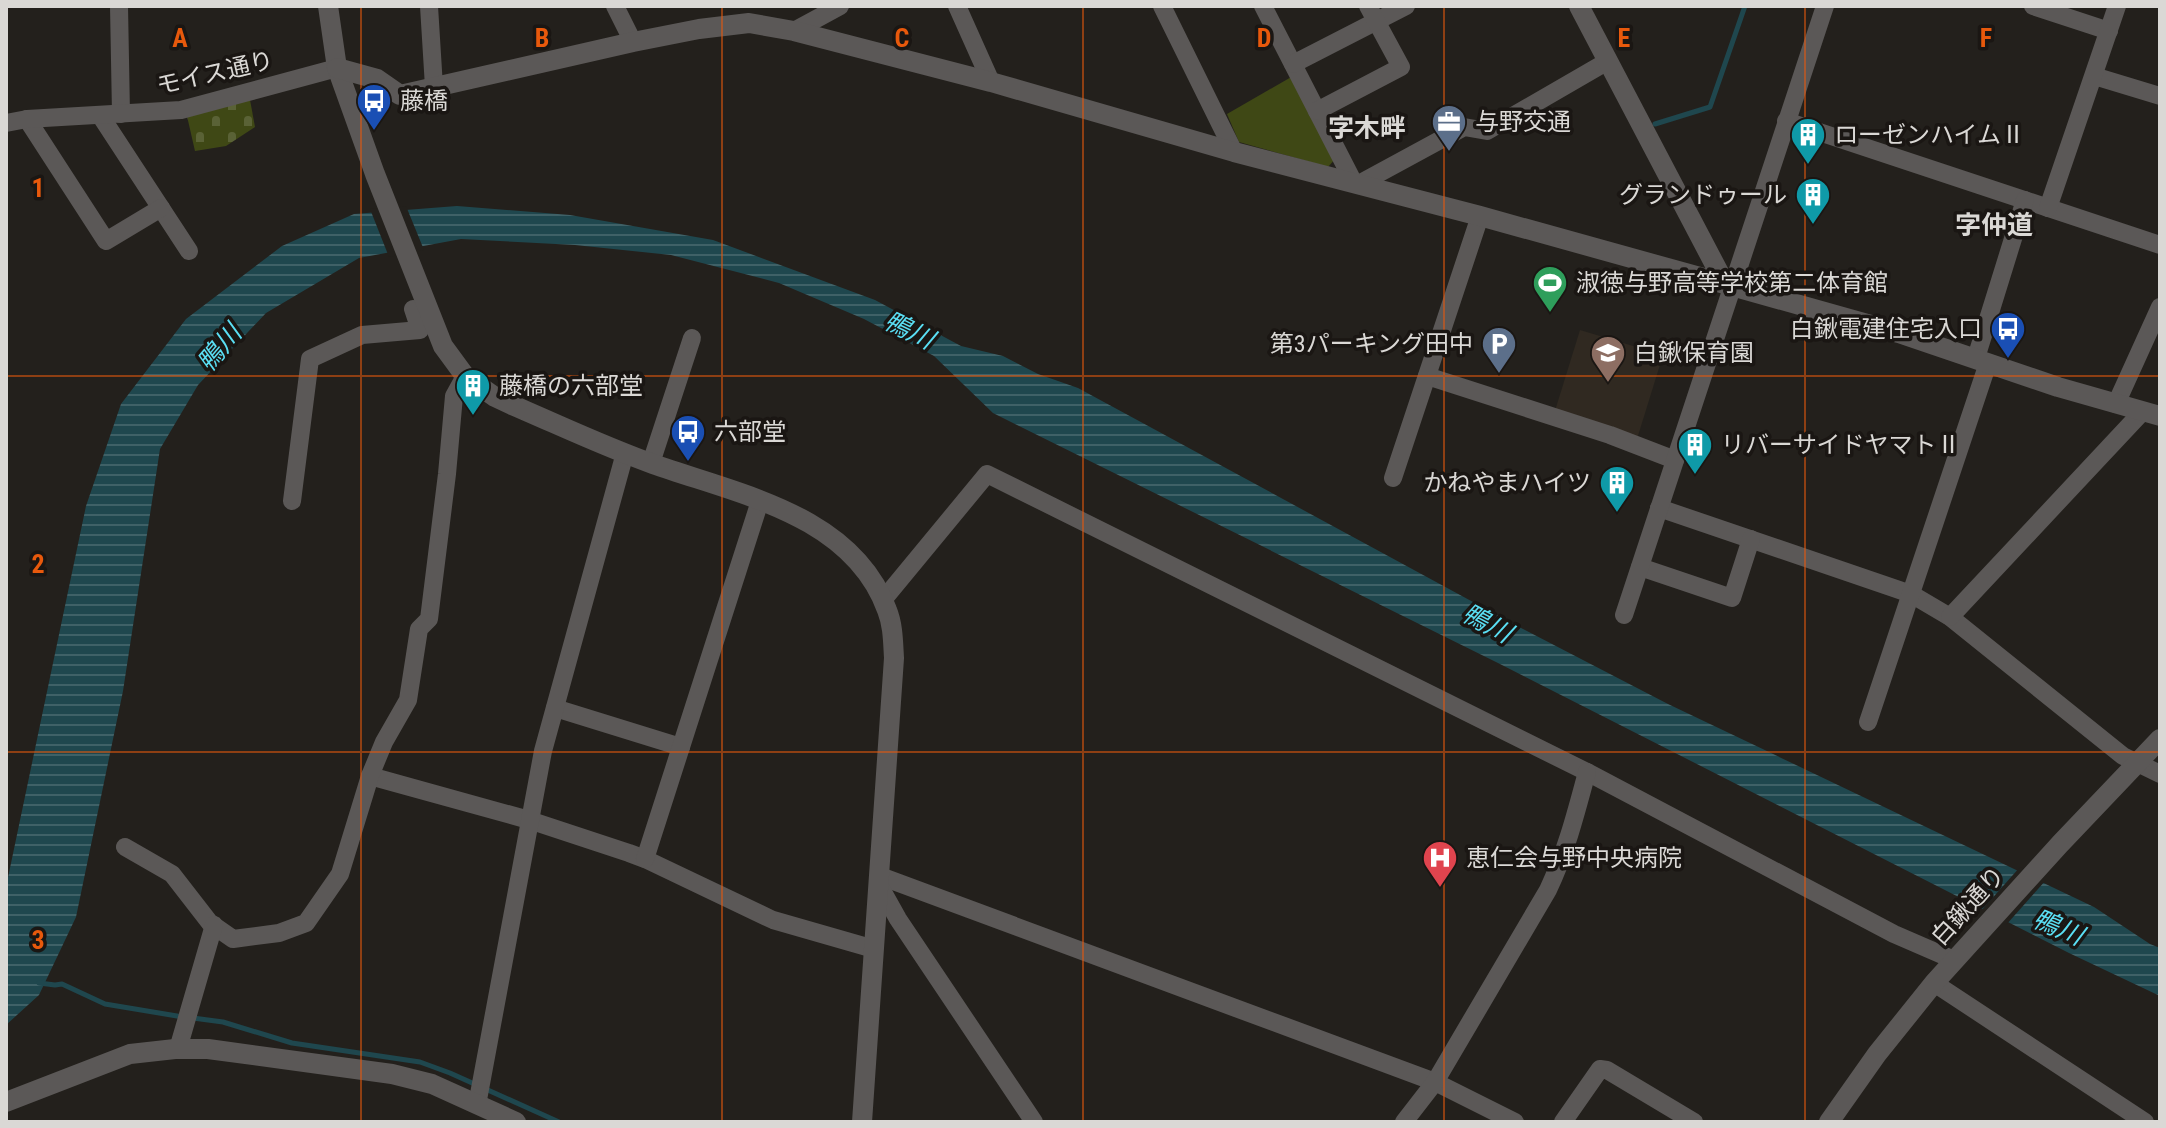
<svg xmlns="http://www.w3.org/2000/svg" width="2166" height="1128" viewBox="0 0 2166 1128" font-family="'Roboto Condensed','Noto Sans JP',sans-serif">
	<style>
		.built { fill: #302921 }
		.cemetery { fill: url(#cemetery-stones) }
		.park { fill: #3f4815 }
		.water { fill: url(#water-rules) }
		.pier { fill: #23201c }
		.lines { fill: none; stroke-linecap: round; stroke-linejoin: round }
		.stream { stroke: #1f474e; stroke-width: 5 }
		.minor { stroke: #5b5857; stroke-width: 18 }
		.tertiary { stroke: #5b5857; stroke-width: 20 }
		.grid { fill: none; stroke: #e8590c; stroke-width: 2; stroke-opacity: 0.55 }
		.labels { text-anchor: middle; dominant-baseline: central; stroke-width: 7; stroke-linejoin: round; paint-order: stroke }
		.street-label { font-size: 24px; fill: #dad8d5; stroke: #1a1613 }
		.poi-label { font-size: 24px; fill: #dad8d5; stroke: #1a1613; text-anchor: start }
		.neighbourhood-label { font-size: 26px; font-weight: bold; fill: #dad8d5; stroke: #1a1613 }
		.water-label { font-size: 26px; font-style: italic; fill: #5adef3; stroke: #1a1613 }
		.grid-label { font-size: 26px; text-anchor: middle; font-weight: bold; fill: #e8590c; stroke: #1a1613; stroke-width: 7; stroke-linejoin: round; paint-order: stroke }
	</style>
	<defs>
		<pattern id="cemetery-stones" width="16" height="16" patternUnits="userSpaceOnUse" patternTransform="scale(2)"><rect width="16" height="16" fill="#3f4815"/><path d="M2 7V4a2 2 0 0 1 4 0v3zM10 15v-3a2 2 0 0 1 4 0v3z" fill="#5a6236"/></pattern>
		<pattern id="water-rules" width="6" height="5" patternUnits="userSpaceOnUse" patternTransform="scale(2)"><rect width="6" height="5" fill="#1f474e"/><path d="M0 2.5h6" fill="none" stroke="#3f6167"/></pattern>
	</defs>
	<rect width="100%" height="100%" fill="#23201c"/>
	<path class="built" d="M 1580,330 L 1663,355 L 1637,439 L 1554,414 Z"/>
	<path class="cemetery" d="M 250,100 L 255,127 L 226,146 L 195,151 L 187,116 Z"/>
	<path class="park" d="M 1293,76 L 1336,158 L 1328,167 L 1239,142 L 1227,114 Z"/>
	<path class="water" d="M 457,206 L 570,215 L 713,240 L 875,300 L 961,346 L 1003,356 L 1038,374 L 1078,388 L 1521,628 L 1668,704 L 2094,907 L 2150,944 L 2160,948 L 2160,996 L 2069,953 L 1500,664 L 993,413 L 934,356 L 864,319 L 779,283 L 671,255 L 575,245 L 461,239 L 359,258 L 266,313 L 198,385 L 160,449 L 123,691 L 76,917 L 39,995 L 6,1025 L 6,887 L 86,506 L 121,404 L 186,319 L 282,246 L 354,214 Z"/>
	<g class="pier">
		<path d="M 406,206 L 424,250 L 389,257 L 370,209 Z"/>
		<path d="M 2020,867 L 2046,880 L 2006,925 L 1980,912 Z"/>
	</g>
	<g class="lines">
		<g class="stream">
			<path d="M 1655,124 L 1710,107 L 1745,6"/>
			<path d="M 39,983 L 55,985 L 62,984 L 105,1004 L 183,1017"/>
			<path d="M 193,1018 L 223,1022 L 292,1043 L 420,1062 L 450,1073 L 559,1122"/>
		</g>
		<g class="minor">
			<path d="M 119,6 L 121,114"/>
			<path d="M 429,6 L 434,87"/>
			<path d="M 615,6 L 633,42"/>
			<path d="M 957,6 L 991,82"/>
			<path d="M 1162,6 L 1234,152"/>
			<path d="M 1263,6 L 1354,183"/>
			<path d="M 2033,6 L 2109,31"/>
			<path d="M 794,31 L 840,6"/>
			<path d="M 1293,64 L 1406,6"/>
			<path d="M 2094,76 L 2160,96"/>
			<path d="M 1317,111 L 1401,67 L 1368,6"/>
			<path d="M 100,115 L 189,251"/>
			<path d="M 27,119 L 106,241 L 161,208"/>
			<path d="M 1786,121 L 2160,245"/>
			<path d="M 6,123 L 27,119 L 181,110 L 337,68"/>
			<path d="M 1359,184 L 1464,127 L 1487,131 L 1608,61"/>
			<path d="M 2048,208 L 2117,6"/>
			<path d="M 1976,358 L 2025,200"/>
			<path d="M 1427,376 L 1610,435 L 1675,460"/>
			<path d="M 2116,404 L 2160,307"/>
			<path d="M 651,463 L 692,338"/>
			<path d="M 1393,478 L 1480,216"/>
			<path d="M 292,501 L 310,359 L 362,335 L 420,330 L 413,309"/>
			<path d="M 1659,508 L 1911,594 L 1950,617 L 2123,756 L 2160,774"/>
			<path d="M 1640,567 L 1732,598 L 1751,539"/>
			<path d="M 883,600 L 987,474 L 1587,772 L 1894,934 L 1954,960"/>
			<path d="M 1624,615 L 1825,6"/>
			<path d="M 1950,617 L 2143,411"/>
			<path d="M 555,708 L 681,747"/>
			<path d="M 1868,722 L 1988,363"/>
			<path d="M 370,776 L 529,820 L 629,853 L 645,859 L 773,920 L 874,949"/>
			<path d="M 125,847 L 172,874 L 210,923 L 233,939 L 279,933 L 306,923 L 340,874 L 370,776 L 384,742 L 408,700 L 419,629 L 429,619 L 447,474 L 454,396 L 465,376"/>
			<path d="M 645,859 L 760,501"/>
			<path d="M 880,876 L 1435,1082 L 1515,1122"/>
			<path d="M 879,885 L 898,919 L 1034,1122"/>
			<path d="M 1934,983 L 2145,1122"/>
			<path d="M 178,1049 L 214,925"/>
			<path d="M 477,1105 L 543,751 L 625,453"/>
			<path d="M 1404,1122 L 1435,1082 L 1548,890 C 1566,852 1576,813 1587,772"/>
			<path d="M 1563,1122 L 1600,1069 L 1607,1070 L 1694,1122"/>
		</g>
		<g class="tertiary">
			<path d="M 328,6 L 337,68 L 375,174 L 443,346 L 465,376 L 495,397 L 512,405 C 559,425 605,447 653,464 C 737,494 852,514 887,610 C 893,625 893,641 894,658 L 862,1122"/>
			<path d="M 1579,6 L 1725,284"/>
			<path d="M 337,68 L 377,79 L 400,95 L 633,42 L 699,29 L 749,23 L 794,31 L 991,82 L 1234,152 L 1480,216 L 1725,284 L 1899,333 L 2058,387 L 2160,416"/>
			<path d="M 6,1102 L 130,1054 L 175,1049 L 208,1049 L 392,1074 L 432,1084 L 516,1122"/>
			<path d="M 1829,1122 L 1877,1054 L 1934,983 L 2060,844 L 2160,739"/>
		</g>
	</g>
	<path class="grid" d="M 361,6 L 361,1122M 722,6 L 722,1122M 1083,6 L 1083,1122M 1444,6 L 1444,1122M 1805,6 L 1805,1122M 6,376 L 2160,376M 6,752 L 2160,752"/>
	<defs>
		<symbol id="bus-pin" viewBox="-11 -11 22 30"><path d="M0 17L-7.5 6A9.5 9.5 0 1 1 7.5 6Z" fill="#1a4fb4" stroke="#1a1613"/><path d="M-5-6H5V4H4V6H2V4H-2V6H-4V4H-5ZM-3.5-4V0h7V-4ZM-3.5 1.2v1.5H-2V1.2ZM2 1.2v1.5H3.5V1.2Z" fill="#fff"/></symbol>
		<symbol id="office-pin" viewBox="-11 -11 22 30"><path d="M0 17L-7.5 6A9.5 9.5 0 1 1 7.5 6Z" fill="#5c6f8a" stroke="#1a1613"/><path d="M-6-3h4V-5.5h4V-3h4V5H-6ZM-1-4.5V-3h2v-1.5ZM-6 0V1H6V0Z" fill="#fff"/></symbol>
		<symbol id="building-pin" viewBox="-11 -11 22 30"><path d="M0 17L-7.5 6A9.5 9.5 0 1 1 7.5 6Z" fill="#0f9aa8" stroke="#1a1613"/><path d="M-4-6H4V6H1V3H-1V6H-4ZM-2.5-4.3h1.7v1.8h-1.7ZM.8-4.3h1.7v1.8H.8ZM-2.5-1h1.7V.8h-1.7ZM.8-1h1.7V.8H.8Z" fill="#fff"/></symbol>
		<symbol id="stadium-pin" viewBox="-11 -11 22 30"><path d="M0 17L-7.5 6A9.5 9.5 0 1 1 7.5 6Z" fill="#2e9e5b" stroke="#1a1613"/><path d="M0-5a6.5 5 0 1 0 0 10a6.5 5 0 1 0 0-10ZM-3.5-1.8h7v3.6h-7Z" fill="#fff"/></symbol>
		<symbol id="parking-pin" viewBox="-11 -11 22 30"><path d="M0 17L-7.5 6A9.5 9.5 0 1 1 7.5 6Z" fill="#5c6f8a" stroke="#1a1613"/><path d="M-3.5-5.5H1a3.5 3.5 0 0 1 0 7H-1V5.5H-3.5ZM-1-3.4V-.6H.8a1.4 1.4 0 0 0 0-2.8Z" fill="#fff"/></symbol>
		<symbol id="school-pin" viewBox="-11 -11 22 30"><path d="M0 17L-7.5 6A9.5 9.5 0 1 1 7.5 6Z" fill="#8d6e63" stroke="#1a1613"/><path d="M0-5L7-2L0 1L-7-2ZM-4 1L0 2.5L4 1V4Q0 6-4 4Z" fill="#fff"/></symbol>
		<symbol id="hospital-pin" viewBox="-11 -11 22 30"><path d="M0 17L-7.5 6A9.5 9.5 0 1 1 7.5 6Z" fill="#e0444e" stroke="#1a1613"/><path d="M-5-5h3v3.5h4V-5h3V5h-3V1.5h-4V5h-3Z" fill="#fff"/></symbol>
	</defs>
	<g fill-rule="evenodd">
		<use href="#bus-pin" x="354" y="81" width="40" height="54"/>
		<use href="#office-pin" x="1429" y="102" width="40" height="54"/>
		<use href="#building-pin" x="1788" y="115" width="40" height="54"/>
		<use href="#building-pin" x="1793" y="175" width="40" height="54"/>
		<use href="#stadium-pin" x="1530" y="263" width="40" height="54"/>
		<use href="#bus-pin" x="1988" y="309" width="40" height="54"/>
		<use href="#parking-pin" x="1479" y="324" width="40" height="54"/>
		<use href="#school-pin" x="1588" y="333" width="40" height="54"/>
		<use href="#building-pin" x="453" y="366" width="40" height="54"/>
		<use href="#bus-pin" x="668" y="412" width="40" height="54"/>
		<use href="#building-pin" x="1675" y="425" width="40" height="54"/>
		<use href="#building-pin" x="1597" y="463" width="40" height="54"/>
		<use href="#hospital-pin" x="1420" y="838" width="40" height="54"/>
	</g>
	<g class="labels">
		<g class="street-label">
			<text transform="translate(215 73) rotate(-13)">モイス通り</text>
			<text transform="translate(1968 906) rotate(-48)">白鍬通り</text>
		</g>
		<g class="poi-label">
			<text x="400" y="101">藤橋</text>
			<text x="1475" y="122">与野交通</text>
			<text x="1834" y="135">ローゼンハイムⅡ</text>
			<text x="1787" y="195" text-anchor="end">グランドゥール</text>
			<text x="1576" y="283">淑徳与野高等学校第二体育館</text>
			<text x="1982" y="329" text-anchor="end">白鍬電建住宅入口</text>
			<text x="1473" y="344" text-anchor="end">第3パーキング田中</text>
			<text x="1634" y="353">白鍬保育園</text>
			<text x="499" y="386">藤橋の六部堂</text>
			<text x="714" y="432">六部堂</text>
			<text x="1721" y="445">リバーサイドヤマトⅡ</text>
			<text x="1591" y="483" text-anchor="end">かねやまハイツ</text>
			<text x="1466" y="858">恵仁会与野中央病院</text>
		</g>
		<g class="neighbourhood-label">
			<text x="1367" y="128">字木畔</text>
			<text x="1994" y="225">字仲道</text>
		</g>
		<g class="water-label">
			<text transform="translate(909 330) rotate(26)">鴨川</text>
			<text transform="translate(219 348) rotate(-50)">鴨川</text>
			<text transform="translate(1487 623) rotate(28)">鴨川</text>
			<text transform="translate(2058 927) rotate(23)">鴨川</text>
		</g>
	</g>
	<g class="grid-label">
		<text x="180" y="47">A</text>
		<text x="542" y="47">B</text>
		<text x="902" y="47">C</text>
		<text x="1264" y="47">D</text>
		<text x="1624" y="47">E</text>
		<text x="1986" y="47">F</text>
		<text x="38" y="197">1</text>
		<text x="38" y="573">2</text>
		<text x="38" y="949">3</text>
	</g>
	<rect width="2166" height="1128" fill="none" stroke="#dad8d5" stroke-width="16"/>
</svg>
